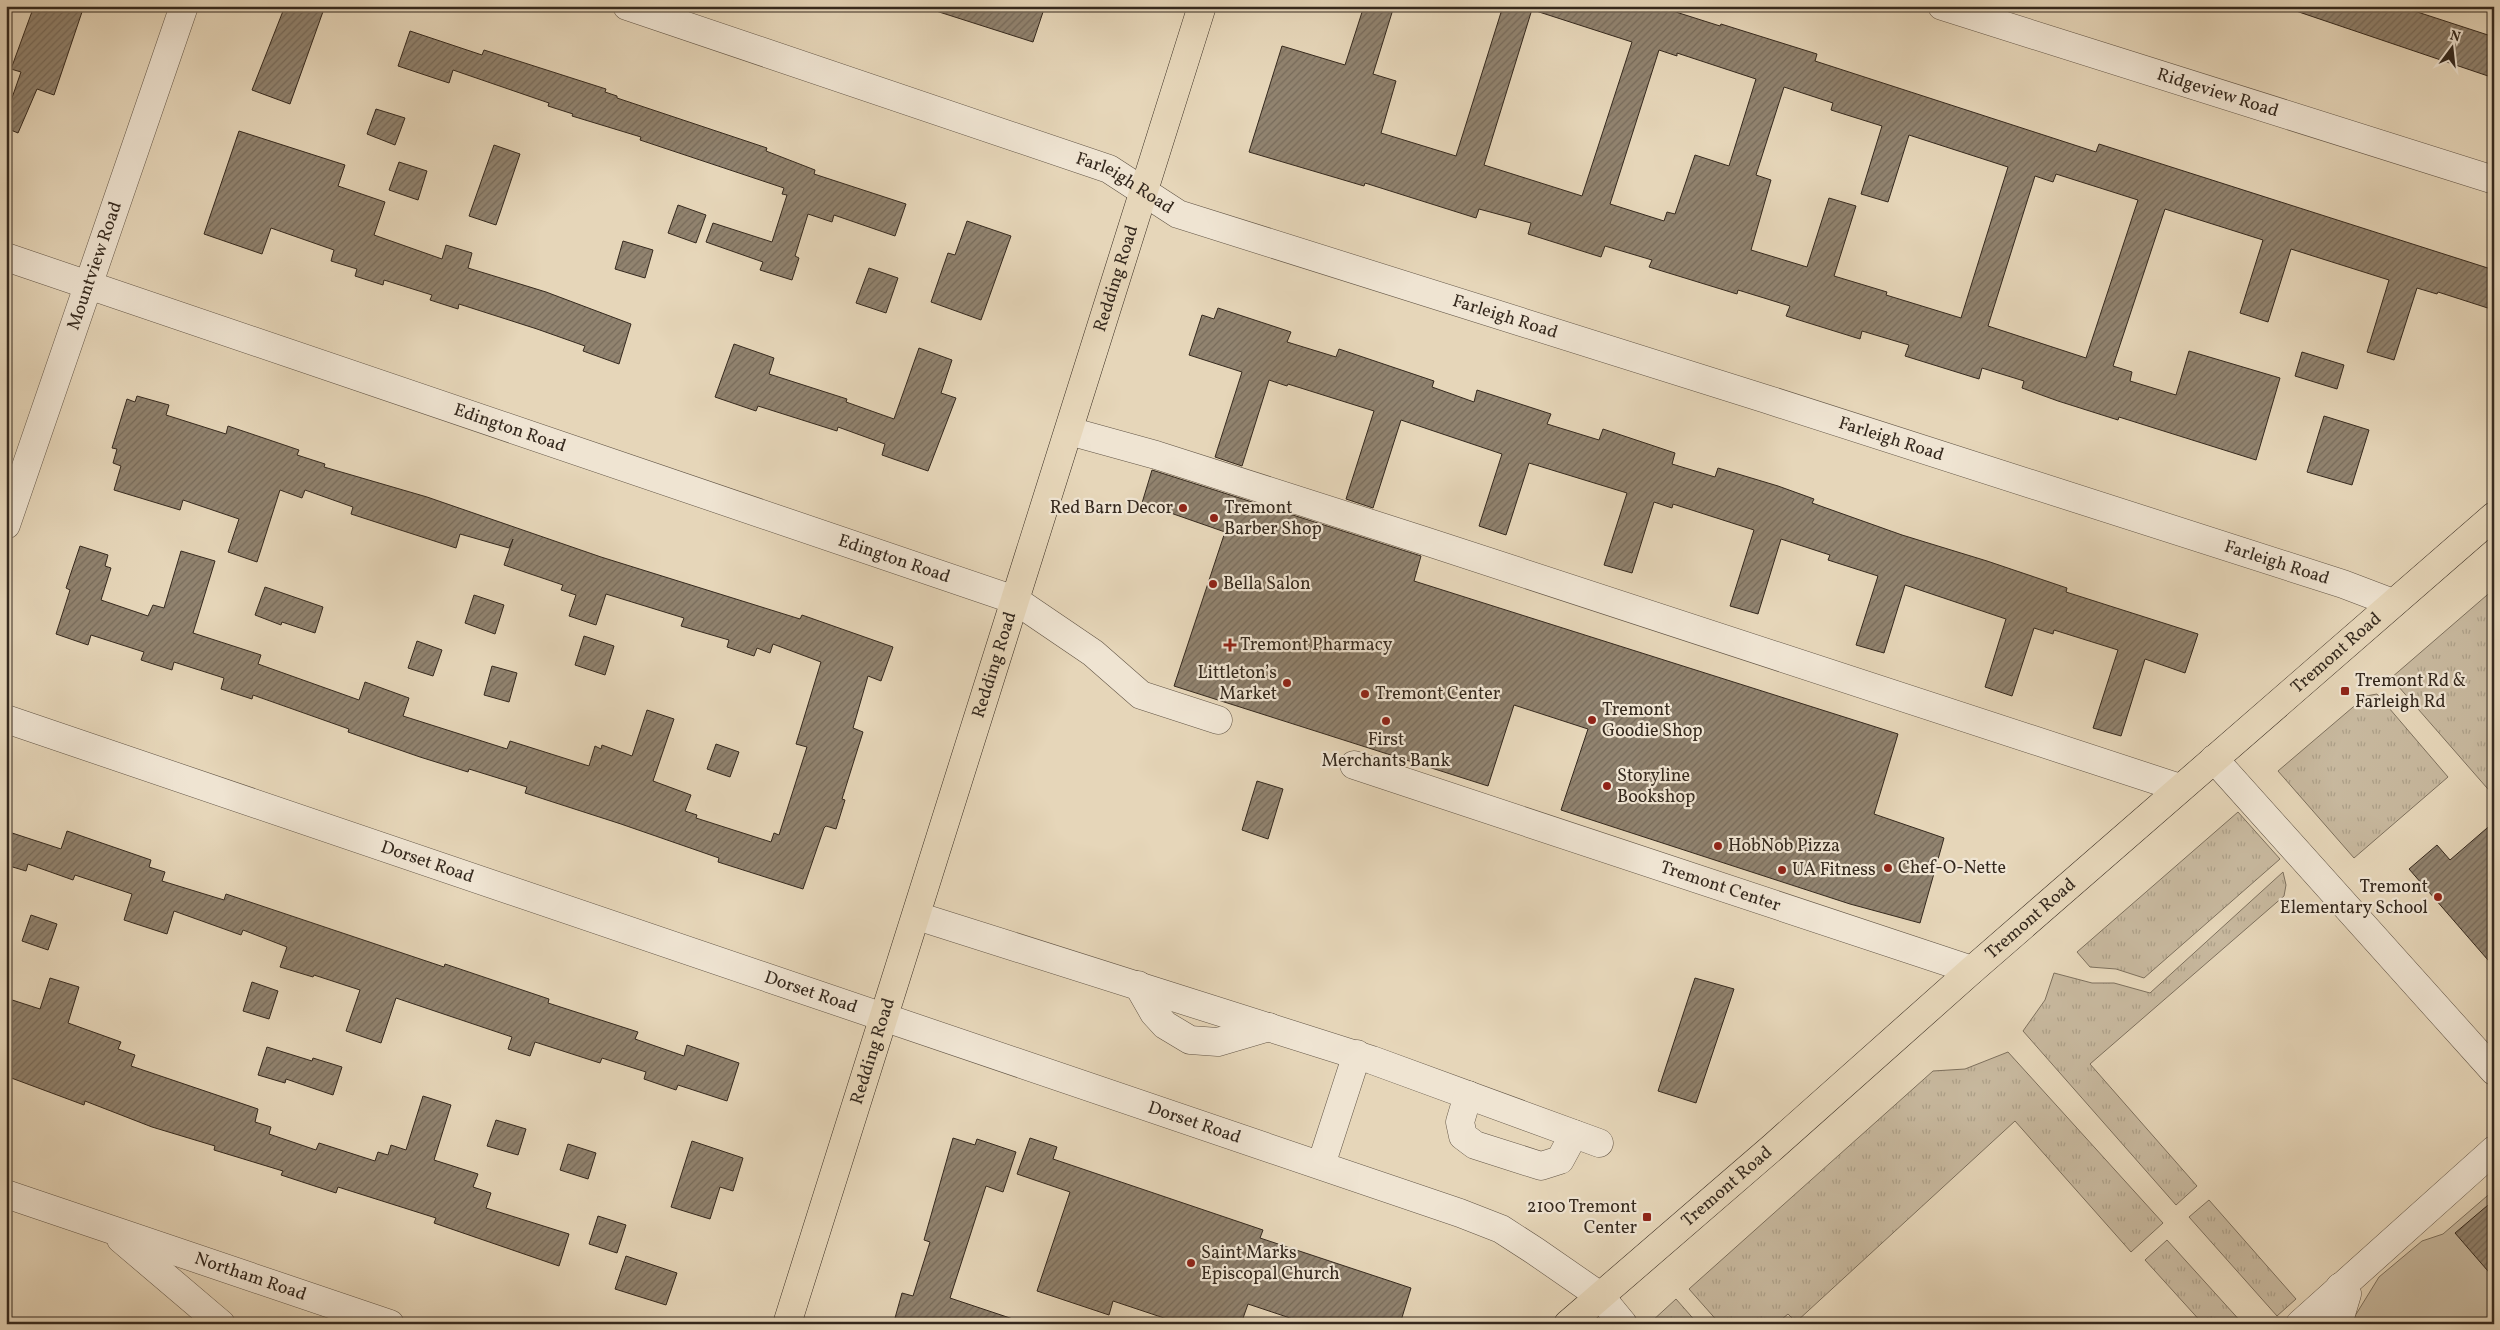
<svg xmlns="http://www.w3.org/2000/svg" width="2500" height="1330" viewBox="0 0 2500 1330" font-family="Vollkorn,serif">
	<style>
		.grass { fill: url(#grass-tufts); stroke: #7e715e }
		.park { fill: #c8b99f; stroke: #7e715e }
		.building { fill: url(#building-hatch); stroke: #35291e; fill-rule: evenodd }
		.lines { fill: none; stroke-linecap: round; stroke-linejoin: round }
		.minor-casing { stroke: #615445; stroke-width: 29 }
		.major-casing { stroke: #35291e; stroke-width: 29 }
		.minor { stroke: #efe4d2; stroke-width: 28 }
		.major { stroke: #e6d6b9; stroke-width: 28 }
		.poi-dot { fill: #8f2418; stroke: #efe4d2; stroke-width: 2 }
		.labels { text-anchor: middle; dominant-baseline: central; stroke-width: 4.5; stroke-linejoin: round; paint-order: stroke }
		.street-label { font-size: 18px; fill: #35291e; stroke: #efe4d2 }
		.poi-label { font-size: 18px; fill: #35291e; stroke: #efe4d2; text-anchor: start }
	</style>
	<defs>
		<pattern id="grass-tufts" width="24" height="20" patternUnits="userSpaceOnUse" patternTransform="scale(1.25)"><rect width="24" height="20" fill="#c8b99f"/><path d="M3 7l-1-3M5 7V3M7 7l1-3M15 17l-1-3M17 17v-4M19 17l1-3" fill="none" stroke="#ac9f88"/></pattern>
		<pattern id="building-hatch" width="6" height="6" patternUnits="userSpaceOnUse" patternTransform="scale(1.25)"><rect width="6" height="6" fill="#91836f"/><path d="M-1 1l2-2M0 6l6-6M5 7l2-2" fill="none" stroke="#776b5b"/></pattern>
	</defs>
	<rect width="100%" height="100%" fill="#e6d6b9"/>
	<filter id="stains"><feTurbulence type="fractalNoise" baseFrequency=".004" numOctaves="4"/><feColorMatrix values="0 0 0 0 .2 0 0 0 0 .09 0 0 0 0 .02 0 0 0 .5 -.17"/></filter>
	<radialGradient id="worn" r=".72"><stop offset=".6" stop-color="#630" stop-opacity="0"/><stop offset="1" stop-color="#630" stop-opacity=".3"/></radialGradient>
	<g class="grass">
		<path d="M 2494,589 L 2494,796 L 2391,678 Z"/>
		<path d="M 2377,694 L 2448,777 L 2354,858 L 2278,771 L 2366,696 Z"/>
		<path d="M 2238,812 L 2280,859 L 2144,978 L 2116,969 L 2090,967 L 2077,952 Z"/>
		<path d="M 2283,872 L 2286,885 L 2284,896 L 2090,1064 L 2197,1186 L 2176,1205 L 2023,1031 L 2045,1000 L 2054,973 L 2092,983 L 2114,983 L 2150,993 Z"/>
		<path d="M 2008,1052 L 2163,1223 L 2131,1252 L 2015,1121 L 1796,1322 L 1788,1314 L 1776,1324 L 1720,1324 L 1689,1289 L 1933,1071 L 1965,1069 Z"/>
		<path d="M 2209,1200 L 2296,1299 L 2277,1316 L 2189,1217 Z"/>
		<path d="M 2167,1240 L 2243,1324 L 2203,1324 L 2145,1260 Z"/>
		<path d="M 1676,1299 L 1698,1324 L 1652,1324 L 1651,1322 Z"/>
	</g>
	<path class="park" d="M 2494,1190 L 2494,1324 L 2350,1324 L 2379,1277 L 2422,1241 L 2443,1234 Z"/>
	<g class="building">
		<path d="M 34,6 L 84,6 L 54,95 L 37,89 L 18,133 L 6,128 L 6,115 L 21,72 L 11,69 Z"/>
		<path d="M 285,6 L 325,6 L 290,104 L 252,90 Z"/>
		<path d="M 937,6 L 1045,6 L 1033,42 L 936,11 Z"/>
		<path d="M 1364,6 L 1394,6 L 1373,74 L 1396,81 L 1381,133 L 1456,156 L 1503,6 L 1533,6 L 1484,165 L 1582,196 L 1632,42 L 1536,11 L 1537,6 L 1657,6 L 1720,26 L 1721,24 L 1817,54 L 1815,61 L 2096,152 L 2099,144 L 2494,270 L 2494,310 L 2438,292 L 2437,294 L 2417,288 L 2394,360 L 2367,352 L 2389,280 L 2291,249 L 2268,322 L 2240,313 L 2263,240 L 2165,209 L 2113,366 L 2132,372 L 2130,381 L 2176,395 L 2189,351 L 2280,378 L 2256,460 L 2119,417 L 2118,420 L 2058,401 L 2022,388 L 2024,381 L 1982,368 L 1979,379 L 1905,356 L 1909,345 L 1862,331 L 1860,339 L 1786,316 L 1790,306 L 1738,290 L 1737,294 L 1649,267 L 1652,260 L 1605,246 L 1601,257 L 1528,234 L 1531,223 L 1479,209 L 1476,218 L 1365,183 L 1364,186 L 1249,152 L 1282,46 L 1345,65 ZM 1659,50 L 1677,56 L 1677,53 L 1756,79 L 1729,166 L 1695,155 L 1675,214 L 1667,212 L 1664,221 L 1610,204 ZM 1784,87 L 1833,103 L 1831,110 L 1882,126 L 1861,194 L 1888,202 L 1909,135 L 2008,167 L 1961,318 L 1886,295 L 1887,292 L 1834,276 L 1856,206 L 1829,198 L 1807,267 L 1751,250 L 1771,180 L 1756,175 ZM 2056,174 L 2138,200 L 2086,358 L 1988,326 L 2035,176 L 2053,182 Z"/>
		<path d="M 2294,6 L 2399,6 L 2494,37 L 2494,78 L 2293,10 Z"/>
		<path d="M 410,31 L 482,55 L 484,50 L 606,89 L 605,92 L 617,96 L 617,98 L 767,148 L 766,151 L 815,170 L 814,174 L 906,204 L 895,236 L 834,215 L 832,222 L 808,214 L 795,256 L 799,258 L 792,280 L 760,270 L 763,262 L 706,242 L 713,223 L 772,242 L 787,195 L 782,194 L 784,188 L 640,140 L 641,137 L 572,116 L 573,114 L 548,106 L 549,103 L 453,70 L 449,83 L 398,66 Z"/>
		<path d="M 376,109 L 405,118 L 395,145 L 367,134 Z"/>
		<path d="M 239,131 L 345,165 L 338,186 L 385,202 L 374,235 L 442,259 L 446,245 L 472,253 L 468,268 L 546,292 L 631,324 L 619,364 L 583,351 L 585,346 L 537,329 L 459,304 L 458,309 L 430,300 L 432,295 L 384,280 L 383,285 L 355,276 L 357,269 L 331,261 L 334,250 L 271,228 L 262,254 L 204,234 Z"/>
		<path d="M 494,145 L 520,154 L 496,225 L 469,216 Z"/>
		<path d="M 399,162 L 427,171 L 418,200 L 389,190 Z"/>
		<path d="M 678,205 L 706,215 L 696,243 L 668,233 Z"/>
		<path d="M 967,221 L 1011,236 L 981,320 L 931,302 L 948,253 L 955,255 Z"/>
		<path d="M 623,241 L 653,250 L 645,278 L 615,269 Z"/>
		<path d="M 869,268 L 898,278 L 886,313 L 856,303 Z"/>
		<path d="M 1218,308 L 1291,332 L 1287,342 L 1336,357 L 1339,349 L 1434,381 L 1432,387 L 1474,402 L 1477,390 L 1551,414 L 1547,424 L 1599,440 L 1603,429 L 1675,453 L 1672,464 L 1715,477 L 1718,468 L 1778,486 L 1814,499 L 1812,503 L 1902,535 L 1987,561 L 2067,588 L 2066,592 L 2198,634 L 2185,673 L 2145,659 L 2121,736 L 2093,728 L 2118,650 L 2054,630 L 2053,634 L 2034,628 L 2012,696 L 1985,687 L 2006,619 L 1905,585 L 1884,653 L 1856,645 L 1878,576 L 1828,560 L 1830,555 L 1781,539 L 1758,614 L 1730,606 L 1754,530 L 1673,504 L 1672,508 L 1654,502 L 1632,573 L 1604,565 L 1627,493 L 1529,463 L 1506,535 L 1479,526 L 1502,454 L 1401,420 L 1373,508 L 1346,499 L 1374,411 L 1288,384 L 1287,386 L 1269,380 L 1242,466 L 1215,457 L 1242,372 L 1189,355 L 1202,315 L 1214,319 Z"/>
		<path d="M 734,344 L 774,358 L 769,374 L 847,399 L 846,402 L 894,419 L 919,348 L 952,360 L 941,393 L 956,398 L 928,471 L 882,455 L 885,444 L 838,427 L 837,431 L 758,406 L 756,411 L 715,397 Z"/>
		<path d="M 2302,352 L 2344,365 L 2337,389 L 2295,376 Z"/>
		<path d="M 137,396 L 169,405 L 166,415 L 226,434 L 228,426 L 299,450 L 297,455 L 325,464 L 324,467 L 427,497 L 601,557 L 800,619 L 802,615 L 893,647 L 881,681 L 868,676 L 853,728 L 863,732 L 842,799 L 845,800 L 836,829 L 826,826 L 824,828 L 803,889 L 718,862 L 719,858 L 621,824 L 525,793 L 527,787 L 469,769 L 468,772 L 420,757 L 348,732 L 349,729 L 253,695 L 252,699 L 221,689 L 224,678 L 174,662 L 172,670 L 141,660 L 144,652 L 91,635 L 88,645 L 56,634 L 70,590 L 66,588 L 80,546 L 108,555 L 105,566 L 111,568 L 101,600 L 148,616 L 153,605 L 164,608 L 181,551 L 215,561 L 193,633 L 261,655 L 258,664 L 359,700 L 365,682 L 409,698 L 403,716 L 507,749 L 510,741 L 589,766 L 595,746 L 601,749 L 602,745 L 632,756 L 647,710 L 674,719 L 653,781 L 691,795 L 685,811 L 697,815 L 696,818 L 771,842 L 774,833 L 779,835 L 807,747 L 796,744 L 821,662 L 773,644 L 770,653 L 757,648 L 754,656 L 727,647 L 729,640 L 681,626 L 684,618 L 606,594 L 596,625 L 569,616 L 576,595 L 561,590 L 563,585 L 504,565 L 513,539 L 509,548 L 460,534 L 456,548 L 351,514 L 353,507 L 305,490 L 302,498 L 280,490 L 257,562 L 228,552 L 239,519 L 183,500 L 180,510 L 114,490 L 121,466 L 113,463 L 117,449 L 112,448 L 127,399 L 135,402 Z"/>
		<path d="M 2324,416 L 2369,430 L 2352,485 L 2307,472 Z"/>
		<path d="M 1152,470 L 1421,556 L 1414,581 L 1898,734 L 1874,814 L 1944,838 L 1920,923 L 1850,904 L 1561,810 L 1588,729 L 1514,705 L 1488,786 L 1174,686 L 1225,532 L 1142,503 Z"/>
		<path d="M 265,587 L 323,607 L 315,633 L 282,622 L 281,625 L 255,615 Z"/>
		<path d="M 474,595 L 504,605 L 495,634 L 465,623 Z"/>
		<path d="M 584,636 L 614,646 L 605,675 L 575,665 Z"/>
		<path d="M 417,641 L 442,650 L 433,676 L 408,668 Z"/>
		<path d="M 492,666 L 517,673 L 509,702 L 484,695 Z"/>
		<path d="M 716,744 L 739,752 L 730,777 L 707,769 Z"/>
		<path d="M 1257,781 L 1283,789 L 1268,839 L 1242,830 Z"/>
		<path d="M 2494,822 L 2494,967 L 2409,869 L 2437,845 L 2450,860 Z"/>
		<path d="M 6,831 L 61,849 L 67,831 L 151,860 L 149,867 L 165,872 L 162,881 L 224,900 L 226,894 L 444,967 L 445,964 L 549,999 L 548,1003 L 638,1032 L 635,1039 L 684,1056 L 687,1045 L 739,1063 L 727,1101 L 678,1085 L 676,1090 L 644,1079 L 646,1072 L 602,1058 L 600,1063 L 535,1042 L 530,1056 L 508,1049 L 512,1037 L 396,998 L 381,1043 L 346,1031 L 360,990 L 314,975 L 313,977 L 280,967 L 287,947 L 243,930 L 241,935 L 174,911 L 167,934 L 124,920 L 132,894 L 75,875 L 73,880 L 28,864 L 26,871 L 6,865 Z"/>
		<path d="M 31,915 L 57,924 L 48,950 L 22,941 Z"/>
		<path d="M 50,978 L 79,987 L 68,1023 L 121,1042 L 118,1049 L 135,1055 L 131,1066 L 258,1109 L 255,1122 L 271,1127 L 269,1134 L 316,1150 L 319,1143 L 375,1161 L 378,1152 L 388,1155 L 391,1145 L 406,1150 L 423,1096 L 451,1105 L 434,1160 L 478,1174 L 473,1187 L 491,1193 L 486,1208 L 569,1234 L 559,1266 L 434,1223 L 436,1218 L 338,1187 L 336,1193 L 281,1175 L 283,1171 L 214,1150 L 215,1146 L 152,1127 L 85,1101 L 84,1105 L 6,1076 L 6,998 L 40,1009 Z"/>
		<path d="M 1695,978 L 1734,989 L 1696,1103 L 1658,1091 Z"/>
		<path d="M 252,982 L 278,991 L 269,1019 L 243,1011 Z"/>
		<path d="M 267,1047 L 312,1061 L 313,1058 L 342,1067 L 333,1095 L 286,1079 L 285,1083 L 258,1075 Z"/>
		<path d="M 496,1120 L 526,1129 L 518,1155 L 487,1146 Z"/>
		<path d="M 953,1138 L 975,1145 L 977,1139 L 1016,1152 L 1003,1192 L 986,1186 L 950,1298 L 1013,1319 L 1012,1324 L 913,1324 L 895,1318 L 902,1293 L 913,1296 L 930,1242 L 924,1240 Z"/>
		<path d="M 1030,1138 L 1057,1147 L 1053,1159 L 1263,1230 L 1260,1238 L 1411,1288 L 1400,1324 L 1308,1324 L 1248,1304 L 1241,1324 L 1182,1324 L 1113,1301 L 1109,1315 L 1037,1291 L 1070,1192 L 1017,1174 Z"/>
		<path d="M 692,1141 L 743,1158 L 733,1191 L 720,1187 L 710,1219 L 671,1207 Z"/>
		<path d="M 568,1144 L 596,1153 L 588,1179 L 560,1170 Z"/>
		<path d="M 2494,1200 L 2494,1278 L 2455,1233 Z"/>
		<path d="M 598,1216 L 626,1225 L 617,1253 L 589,1244 Z"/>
		<path d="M 626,1256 L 677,1273 L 666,1305 L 615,1289 Z"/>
	</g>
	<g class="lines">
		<defs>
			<g id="minor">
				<path id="s1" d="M 627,6 L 1109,169 L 1178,214 L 1766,399 L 2343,584 L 2393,603"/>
				<path id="s2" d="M 1942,6 L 2494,180"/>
				<path id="s3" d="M 6,257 L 1015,600 L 1093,653 L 1141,695 L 1218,720"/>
				<path d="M 1069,431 L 1156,455 L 1425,541 L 2180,788"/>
				<path id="s4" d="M 6,525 L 184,6"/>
				<path id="s5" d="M 6,719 L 1460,1213 L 1501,1229 L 1535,1251 L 1600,1296 L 1623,1324"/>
				<path d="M 2214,759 L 2494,1071"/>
				<path id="s6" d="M 1354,765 L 1972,970"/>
				<path d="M 917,916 L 1372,1060 L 1599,1143"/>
				<path d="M 1138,985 L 1154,1013 L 1165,1025 L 1190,1040 L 1218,1042 L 1269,1027"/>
				<path d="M 1468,1095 L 1460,1122 L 1463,1136 L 1475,1145 L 1541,1166 L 1560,1160 L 1574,1134"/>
				<path d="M 1321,1165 L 1357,1054"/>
				<path id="s7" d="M 6,1194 L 390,1324"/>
				<path d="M 121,1239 L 221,1324"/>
				<path d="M 2300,1324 L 2494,1150"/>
				<path d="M 2338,1324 L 2347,1294 L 2340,1287"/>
			</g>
			<g id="major">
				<path id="s8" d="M 787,1324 L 1202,6"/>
				<path id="s9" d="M 1568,1324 L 1773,1147 L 1972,970 L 2494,516"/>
			</g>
		</defs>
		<use href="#minor" class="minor-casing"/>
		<use href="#major" class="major-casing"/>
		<use href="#minor" class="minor"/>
		<use href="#major" class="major"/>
	</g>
	<g class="poi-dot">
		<circle cx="1183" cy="508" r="5"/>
		<circle cx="1214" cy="518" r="5"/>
		<circle cx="1213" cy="584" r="5"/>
		<path d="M1227.5 637.5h5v5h5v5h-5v5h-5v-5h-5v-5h5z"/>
		<circle cx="1287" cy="683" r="5"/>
		<rect x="2340" y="686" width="10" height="10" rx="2.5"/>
		<circle cx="1365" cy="694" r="5"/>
		<circle cx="1592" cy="720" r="5"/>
		<circle cx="1386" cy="721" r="5"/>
		<circle cx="1607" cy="786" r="5"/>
		<circle cx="1718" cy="846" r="5"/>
		<circle cx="1888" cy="868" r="5"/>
		<circle cx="1782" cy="870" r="5"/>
		<circle cx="2438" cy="897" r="5"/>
		<rect x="1642" y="1212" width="10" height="10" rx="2.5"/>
		<circle cx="1191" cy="1263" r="5"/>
	</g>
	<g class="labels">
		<g class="street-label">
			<text stroke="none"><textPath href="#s2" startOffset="289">Ridgeview Road</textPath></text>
			<text stroke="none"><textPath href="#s1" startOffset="529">Farleigh Road</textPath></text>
			<text stroke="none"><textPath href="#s4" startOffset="274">Mountview Road</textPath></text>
			<text stroke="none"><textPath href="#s8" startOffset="1096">Redding Road</textPath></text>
			<text stroke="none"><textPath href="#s1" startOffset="934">Farleigh Road</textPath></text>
			<text stroke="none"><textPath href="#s3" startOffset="532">Edington Road</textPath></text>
			<text stroke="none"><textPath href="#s1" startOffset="1339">Farleigh Road</textPath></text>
			<text stroke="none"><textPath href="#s3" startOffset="938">Edington Road</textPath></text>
			<text stroke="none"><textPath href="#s1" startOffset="1744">Farleigh Road</textPath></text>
			<text stroke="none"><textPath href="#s9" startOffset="1020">Tremont Road</textPath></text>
			<text stroke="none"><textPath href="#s8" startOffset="691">Redding Road</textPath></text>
			<text stroke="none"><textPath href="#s5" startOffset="445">Dorset Road</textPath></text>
			<text stroke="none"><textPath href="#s6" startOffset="386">Tremont Center</textPath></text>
			<text stroke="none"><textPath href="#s9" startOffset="615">Tremont Road</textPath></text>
			<text stroke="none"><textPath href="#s5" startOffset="850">Dorset Road</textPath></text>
			<text stroke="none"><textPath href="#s8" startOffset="286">Redding Road</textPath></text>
			<text stroke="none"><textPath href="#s5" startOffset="1255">Dorset Road</textPath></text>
			<text stroke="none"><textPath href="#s9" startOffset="210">Tremont Road</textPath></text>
			<text stroke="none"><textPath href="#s7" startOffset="258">Northam Road</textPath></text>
		</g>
		<g class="poi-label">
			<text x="1173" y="508" text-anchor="end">Red Barn Decor</text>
			<text x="1224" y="508">Tremont<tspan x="1224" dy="21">Barber Shop</tspan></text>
			<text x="1223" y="584">Bella Salon</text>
			<text x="1240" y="645">Tremont Pharmacy</text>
			<text x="1277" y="673" text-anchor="end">Littleton’s<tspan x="1277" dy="21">Market</tspan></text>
			<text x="2355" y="681">Tremont Rd &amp;<tspan x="2355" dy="21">Farleigh Rd</tspan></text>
			<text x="1375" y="694">Tremont Center</text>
			<text x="1602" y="710">Tremont<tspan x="1602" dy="21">Goodie Shop</tspan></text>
			<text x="1386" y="740" text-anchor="middle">First<tspan x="1386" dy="21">Merchants Bank</tspan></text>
			<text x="1617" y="776">Storyline<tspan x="1617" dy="21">Bookshop</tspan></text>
			<text x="1728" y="846">HobNob Pizza</text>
			<text x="1898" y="868">Chef-O-Nette</text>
			<text x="1792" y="870">UA Fitness</text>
			<text x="2428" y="887" text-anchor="end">Tremont<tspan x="2428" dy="21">Elementary School</tspan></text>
			<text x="1637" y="1207" text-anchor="end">2100 Tremont<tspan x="1637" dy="21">Center</tspan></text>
			<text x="1201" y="1253">Saint Marks<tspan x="1201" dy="21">Episcopal Church</tspan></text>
		</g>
	</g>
	<rect width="2500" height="1330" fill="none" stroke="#e6d6b9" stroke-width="25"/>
	<rect x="8" y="8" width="2485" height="1315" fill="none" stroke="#35291e" stroke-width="2.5"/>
	<rect x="12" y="12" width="2475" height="1305" fill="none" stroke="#35291e"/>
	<g transform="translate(2452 48) rotate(15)" stroke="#efe4d2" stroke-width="4" paint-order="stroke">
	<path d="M0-4L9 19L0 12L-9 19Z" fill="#35291e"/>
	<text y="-8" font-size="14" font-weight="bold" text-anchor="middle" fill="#35291e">N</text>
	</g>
	<rect width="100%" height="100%" filter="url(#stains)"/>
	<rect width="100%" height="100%" fill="url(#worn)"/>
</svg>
